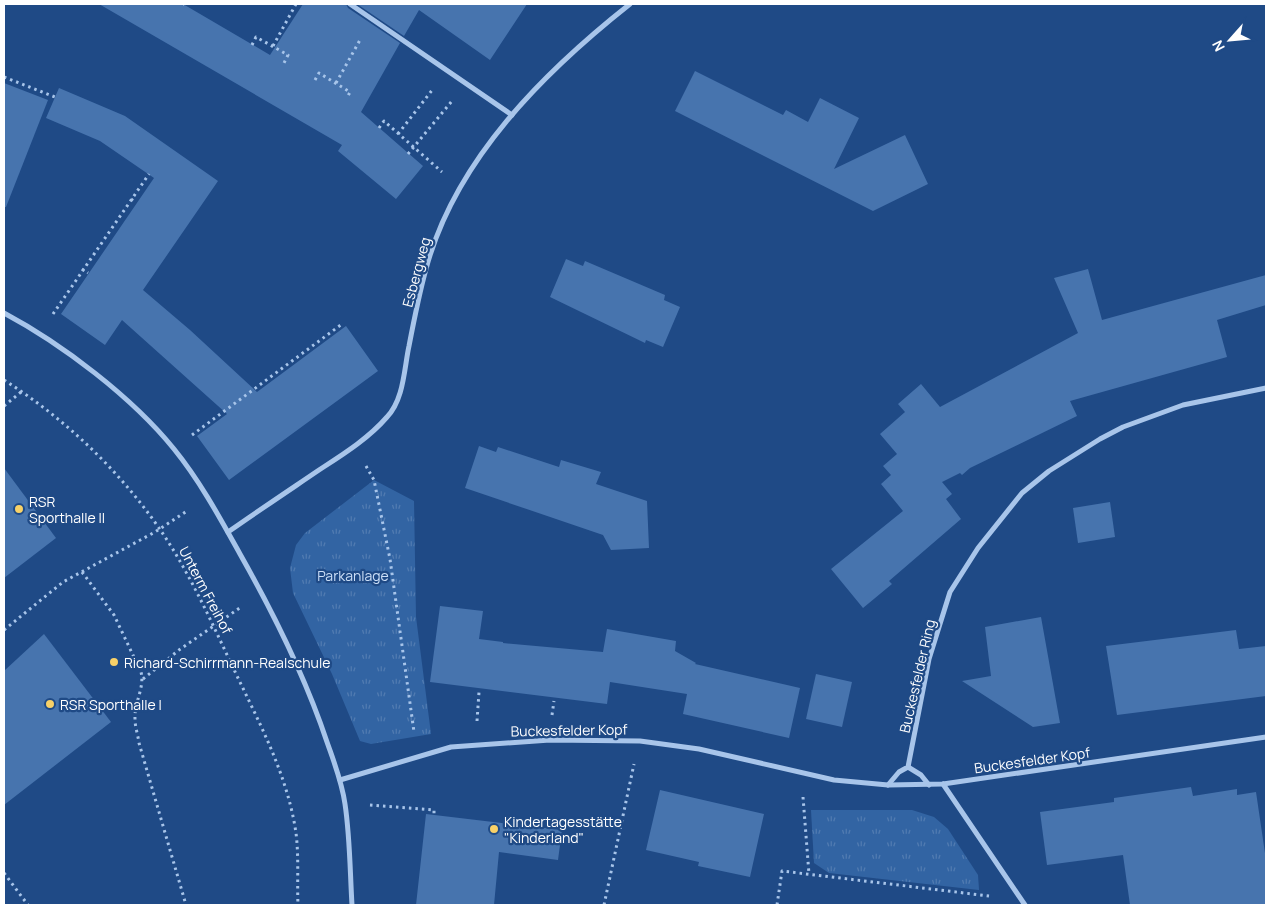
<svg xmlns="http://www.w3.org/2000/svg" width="1270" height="909" viewBox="0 0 1270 909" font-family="Manrope,sans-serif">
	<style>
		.grass { fill: url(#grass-tufts) }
		.building { fill: #4774ae }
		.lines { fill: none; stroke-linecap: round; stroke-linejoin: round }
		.path { stroke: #a8c5ea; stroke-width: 3; stroke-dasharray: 2.5 4; stroke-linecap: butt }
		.street { stroke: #a8c5ea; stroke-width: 5 }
		.poi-dot { fill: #f8d168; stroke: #1f4a86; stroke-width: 2 }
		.labels { text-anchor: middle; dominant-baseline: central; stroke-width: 4.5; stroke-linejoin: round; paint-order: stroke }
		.street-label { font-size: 14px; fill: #fff; stroke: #1f4a86 }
		.poi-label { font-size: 14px; fill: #fff; stroke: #1f4a86; text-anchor: start }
		.park-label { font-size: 14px; fill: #ccdff8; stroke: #1f4a86 }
	</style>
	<defs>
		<pattern id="grass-tufts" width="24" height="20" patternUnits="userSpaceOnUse" patternTransform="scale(1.25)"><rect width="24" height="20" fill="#3264a3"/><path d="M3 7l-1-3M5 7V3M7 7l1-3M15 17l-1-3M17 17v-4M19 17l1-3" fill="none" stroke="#517bb1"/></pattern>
	</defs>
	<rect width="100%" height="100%" fill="#1f4a86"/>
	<g class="grass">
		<path d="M 374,480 L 414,501 L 416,617 L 431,734 L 371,744 L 360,741 L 332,674 L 293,593 L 290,568 L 296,545 L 305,533 Z"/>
		<path d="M 811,810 L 912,810 L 934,817 L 948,829 L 978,875 L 979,890 L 829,873 L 814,863 Z"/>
	</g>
	<g class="building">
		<path d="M 99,4 L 183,4 L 270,55 L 303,4 L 346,4 L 348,8 L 400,43 L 361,112 L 423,166 L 396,199 L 338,151 L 342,145 Z"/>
		<path d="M 357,4 L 527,4 L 490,60 L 419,10 L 404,36 Z"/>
		<path d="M 695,71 L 783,115 L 786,110 L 808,122 L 820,98 L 859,118 L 834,169 L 905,135 L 928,184 L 873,211 L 675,111 Z"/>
		<path d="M 4,83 L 48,100 L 6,207 L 4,207 Z"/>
		<path d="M 59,88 L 125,116 L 218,181 L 143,290 L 190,330 L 257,392 L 346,326 L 378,371 L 229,480 L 197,436 L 227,414 L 122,320 L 105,345 L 61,314 L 154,178 L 100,141 L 46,118 Z"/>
		<path d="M 566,259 L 583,266 L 585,261 L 665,295 L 664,300 L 680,307 L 663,347 L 646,340 L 645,343 L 550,297 Z"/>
		<path d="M 1088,269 L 1102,320 L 1266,275 L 1266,305 L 1217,320 L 1227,357 L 1070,401 L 1077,416 L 970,468 L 962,475 L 960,473 L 942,482 L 952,494 L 946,499 L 961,519 L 889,581 L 892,584 L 863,608 L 831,569 L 903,511 L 881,484 L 891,475 L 883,466 L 897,454 L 880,434 L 905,412 L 898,404 L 921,384 L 940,407 L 1078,333 L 1054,278 Z"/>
		<path d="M 479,446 L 496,452 L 498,447 L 559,467 L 561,460 L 601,472 L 596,484 L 647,501 L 649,548 L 611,550 L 603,535 L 465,488 Z"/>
		<path d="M 4,468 L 56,538 L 4,578 Z"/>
		<path d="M 1110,502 L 1115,537 L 1078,543 L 1073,508 Z"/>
		<path d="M 440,606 L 483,611 L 479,639 L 503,642 L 503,643 L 603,652 L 607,629 L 676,641 L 675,651 L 696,663 L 695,664 L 800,688 L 789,738 L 683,714 L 687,694 L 642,687 L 610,682 L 607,704 L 430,682 Z"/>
		<path d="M 1041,617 L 1060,723 L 1033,727 L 962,681 L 991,676 L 985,627 Z"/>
		<path d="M 1236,630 L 1239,649 L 1266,646 L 1266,696 L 1117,715 L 1106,646 Z"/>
		<path d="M 44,634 L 111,722 L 4,805 L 4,671 Z"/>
		<path d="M 816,674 L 852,682 L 842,727 L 806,719 Z"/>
		<path d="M 1191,787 L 1193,796 L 1237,789 L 1237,795 L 1256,792 L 1266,860 L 1266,905 L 1130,905 L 1123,855 L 1047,865 L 1040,812 L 1114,802 L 1114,798 Z"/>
		<path d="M 660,790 L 764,814 L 750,877 L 698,866 L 699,862 L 646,850 Z"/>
		<path d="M 426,814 L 562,830 L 558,860 L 499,852 L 494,905 L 416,905 Z"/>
	</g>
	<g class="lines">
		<g class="path">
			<path d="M 183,4 L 184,4"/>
			<path d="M 252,45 L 256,37 L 288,55 L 284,63"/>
			<path d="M 273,46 L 296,4"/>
			<path d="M 4,77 L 55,97"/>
			<path d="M 315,80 L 319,73 L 350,92 L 347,98"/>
			<path d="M 336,83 L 360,40"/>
			<path d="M 379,128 L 384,121 L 442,172"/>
			<path d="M 398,134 L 433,89"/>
			<path d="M 408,154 L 452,101"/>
			<path d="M 131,199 L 136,203"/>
			<path d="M 82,269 L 88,273"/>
			<path d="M 53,314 L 149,174"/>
			<path d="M 4,380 C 64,418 118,469 159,528 C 191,574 214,628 238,678 C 262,728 288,778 296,833 C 299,857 297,882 298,905"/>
			<path d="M 4,406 L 21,392"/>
			<path d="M 192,435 L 342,324"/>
			<path d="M 366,466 L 374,480 L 390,559 L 414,732"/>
			<path d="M 82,572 L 114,615 L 141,672 C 145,687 134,703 135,719 C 135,727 138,735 139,743 L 186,905"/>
			<path d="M 4,630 L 63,582 L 155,532 L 187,511"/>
			<path d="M 143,679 L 179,650 L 241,607"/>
			<path d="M 552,715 L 554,701"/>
			<path d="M 477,721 L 479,692"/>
			<path d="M 803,797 L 809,874"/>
			<path d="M 370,805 L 434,810 L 434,815"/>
			<path d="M 4,873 L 28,905"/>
			<path d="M 604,905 L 634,764"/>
			<path d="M 777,905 L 782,871 L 989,896"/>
		</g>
		<g class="street">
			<path d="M 350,4 L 512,115"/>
			<path d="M 4,313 C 62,344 132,397 174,449 C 200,481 220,518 240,554 C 274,614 305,676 327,742 C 334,762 342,782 345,804 C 350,837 350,872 352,905"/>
			<path d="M 228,532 C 258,511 288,491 319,470 C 342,455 368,439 387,417 C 404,399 404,369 409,346 C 414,320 419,294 426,269 C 455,160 544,72 630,4"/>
			<path d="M 908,767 L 921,775 L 929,785"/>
			<path d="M 340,780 L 451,747 L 550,740 L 640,741 L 699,749 L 834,780 L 888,785 L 943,784 L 1266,737"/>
			<path d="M 943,784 L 1025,905"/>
			<path d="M 888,785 L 899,772 L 908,767 L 929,659 L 950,592 L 978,548 L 1022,493 L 1049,471 L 1100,439 L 1123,427 L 1183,405 L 1266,388"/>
		</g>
	</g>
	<g class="poi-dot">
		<circle cx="19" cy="509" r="5"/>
		<circle cx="114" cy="662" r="5"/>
		<circle cx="50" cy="704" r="5"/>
		<circle cx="494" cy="829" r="5"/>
	</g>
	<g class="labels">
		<g class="street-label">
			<text transform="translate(416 272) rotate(-75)">Esbergweg</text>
			<text transform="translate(206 590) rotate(62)">Unterm Freihof</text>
			<text transform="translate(917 676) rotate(-77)">Buckesfelder Ring</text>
			<text transform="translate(569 730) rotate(-1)">Buckesfelder Kopf</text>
			<text transform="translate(1032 760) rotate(-8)">Buckesfelder Kopf</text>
		</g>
		<g class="poi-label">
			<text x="29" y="501">RSR<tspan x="29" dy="16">Sporthalle II</tspan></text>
			<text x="124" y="662">Richard-Schirrmann-Realschule</text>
			<text x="60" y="704">RSR Sporthalle I</text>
			<text x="504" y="821">Kindertagesstätte<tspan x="504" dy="16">"Kinderland"</tspan></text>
		</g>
		<g class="park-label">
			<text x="353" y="575">Parkanlage</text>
		</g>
	</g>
	<rect width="1270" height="909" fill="none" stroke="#ffffff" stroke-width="10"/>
	<g transform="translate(1230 40) rotate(243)" stroke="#1f4a86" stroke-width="4" paint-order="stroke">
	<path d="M0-4L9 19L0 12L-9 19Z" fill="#ffffff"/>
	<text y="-8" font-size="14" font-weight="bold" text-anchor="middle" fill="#ffffff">N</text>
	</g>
</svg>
